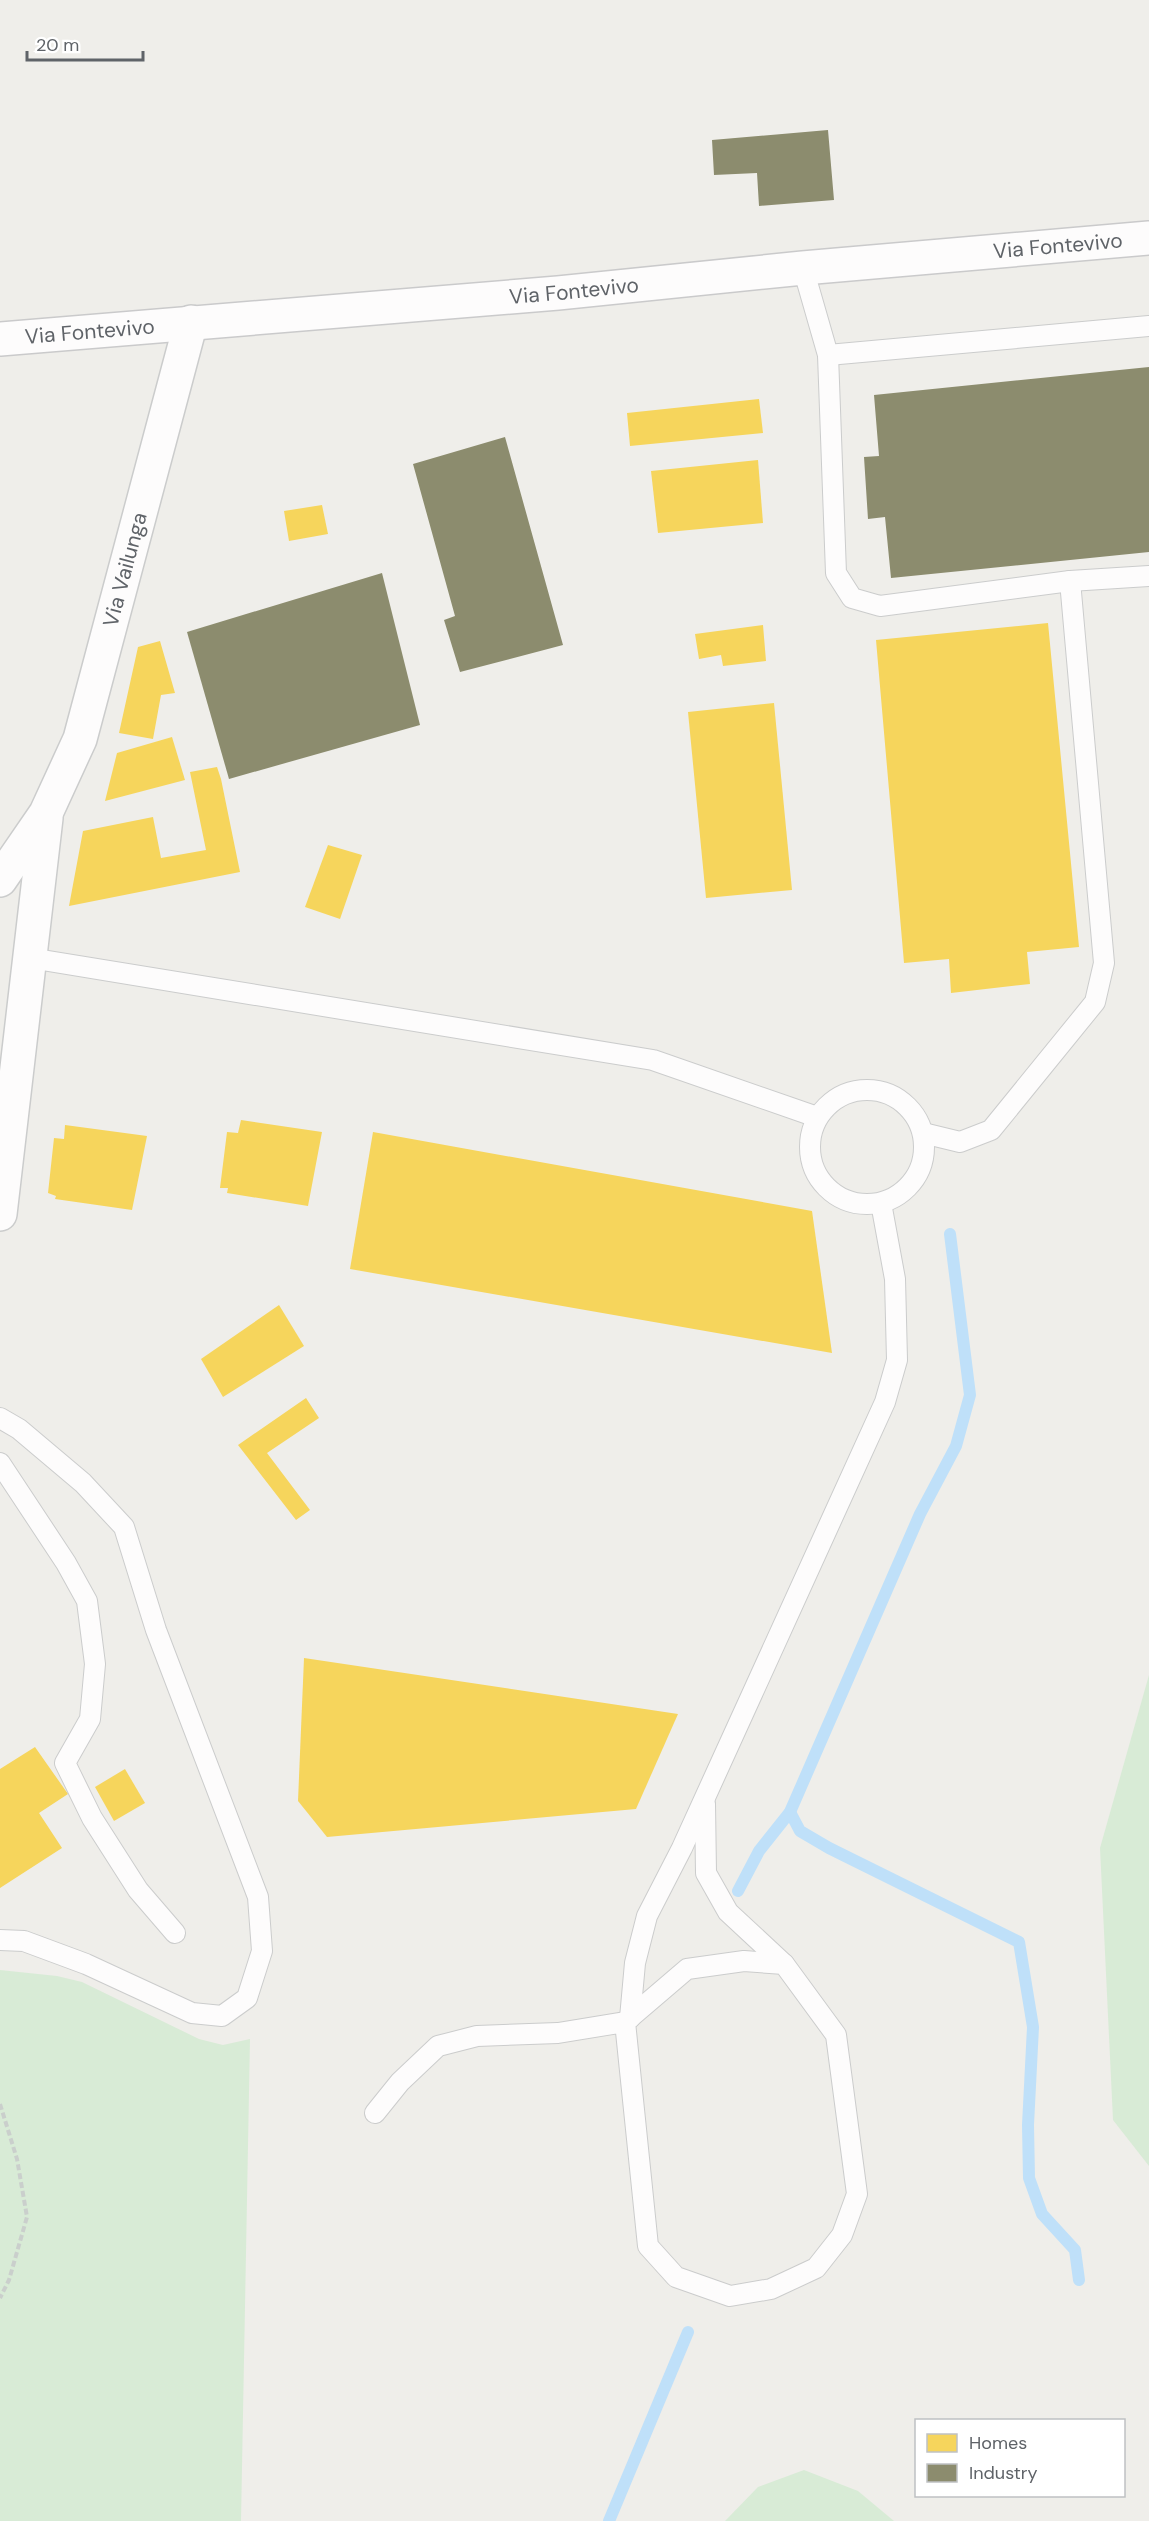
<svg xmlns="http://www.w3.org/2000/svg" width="1149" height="2521" viewBox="0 0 1149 2521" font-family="'DM Sans',sans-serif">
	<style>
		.green { fill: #d8ebd6 }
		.homes { fill: #f6d55c }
		.industry { fill: #8c8c6e }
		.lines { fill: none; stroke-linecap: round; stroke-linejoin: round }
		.stream { stroke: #bfe0f9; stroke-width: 12 }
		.lane-casing { stroke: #cbcccc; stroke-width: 22 }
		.street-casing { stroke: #cbcccc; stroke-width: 36 }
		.secondary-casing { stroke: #cacacb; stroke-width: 36 }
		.path { stroke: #cacfcc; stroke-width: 4; stroke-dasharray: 6 3; stroke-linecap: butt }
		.lane { stroke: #fdfcfc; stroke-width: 20 }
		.street { stroke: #fdfcfc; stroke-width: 33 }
		.secondary { stroke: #fdfcfc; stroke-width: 33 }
		.labels { text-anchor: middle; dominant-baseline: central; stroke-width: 6; stroke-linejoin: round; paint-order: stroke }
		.street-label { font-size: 21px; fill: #5f6368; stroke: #fff }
	</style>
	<rect width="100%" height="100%" fill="#efeeea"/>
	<g class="green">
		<path d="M 1149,1675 L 1149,2166 L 1113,2120 L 1100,1848 Z"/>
		<path d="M 0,1970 L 57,1976 L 82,1982 L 199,2039 L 223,2045 L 250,2039 L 241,2521 L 0,2521 Z"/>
		<path d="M 804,2470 L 858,2491 L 894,2521 L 725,2521 L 758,2487 Z"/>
	</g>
	<g class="homes">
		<path d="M 759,399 L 763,433 L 630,446 L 627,413 Z"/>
		<path d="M 758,460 L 763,523 L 658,533 L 651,471 Z"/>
		<path d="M 322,505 L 328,534 L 289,541 L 284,511 Z"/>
		<path d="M 1048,623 L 1079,947 L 1027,952 L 1030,984 L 951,993 L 949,959 L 904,963 L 876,640 Z"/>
		<path d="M 763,625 L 766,661 L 723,666 L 721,655 L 699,659 L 695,634 Z"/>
		<path d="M 160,641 L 175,693 L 161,695 L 153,739 L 119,733 L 138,647 Z"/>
		<path d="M 774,703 L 792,890 L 706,898 L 688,712 Z"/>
		<path d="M 172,737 L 185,780 L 105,801 L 117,753 Z"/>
		<path d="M 217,767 L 221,779 L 240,872 L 69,906 L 83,831 L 153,817 L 161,858 L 206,850 L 190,772 Z"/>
		<path d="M 328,845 L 362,855 L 340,919 L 305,907 Z"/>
		<path d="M 241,1120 L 322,1132 L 308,1206 L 227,1193 L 228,1188 L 220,1188 L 227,1132 L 238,1133 Z"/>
		<path d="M 65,1125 L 147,1136 L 132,1210 L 55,1199 L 56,1196 L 48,1193 L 54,1138 L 64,1139 Z"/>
		<path d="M 373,1132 L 812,1211 L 832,1353 L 350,1269 Z"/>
		<path d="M 279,1305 L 304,1346 L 223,1397 L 201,1359 Z"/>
		<path d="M 306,1398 L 319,1418 L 267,1453 L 310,1510 L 296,1520 L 238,1445 Z"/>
		<path d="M 304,1658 L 678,1714 L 636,1809 L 327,1837 L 298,1801 Z"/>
		<path d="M 35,1747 L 68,1794 L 39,1813 L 62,1848 L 0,1888 L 0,1769 Z"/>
		<path d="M 125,1769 L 145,1803 L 114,1821 L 95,1787 Z"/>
	</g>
	<g class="industry">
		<path d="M 828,130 L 834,200 L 759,206 L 757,173 L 714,175 L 712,140 Z"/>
		<path d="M 1149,367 L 1149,552 L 891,578 L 885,517 L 868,519 L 864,457 L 879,456 L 874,395 Z"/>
		<path d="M 505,437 L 563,645 L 460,672 L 444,620 L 455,616 L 413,464 Z"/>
		<path d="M 382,573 L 420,725 L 229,779 L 187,632 Z"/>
	</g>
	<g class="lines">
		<g class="stream">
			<path d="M 790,1812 L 800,1831 L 829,1848 L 1019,1942 L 1033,2027 L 1028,2125 L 1029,2178 L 1042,2214 L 1075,2250 L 1079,2280"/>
			<path d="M 738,1891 L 759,1851 L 790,1812 L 920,1514 L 956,1446 L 970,1395 L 950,1234"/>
			<path d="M 609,2521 L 688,2332"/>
		</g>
		<defs>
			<g id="lane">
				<path d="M 803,268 L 828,355 L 836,573 L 852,598 L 880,606 L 1070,581 L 1149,576"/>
				<path d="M 828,355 L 1149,326"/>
				<path d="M 30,958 L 653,1060 L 817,1117"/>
				<circle cx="867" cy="1147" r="57"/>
				<path d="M 923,1133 L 960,1142 L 991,1130 L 1095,1002 L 1104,963 L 1070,581"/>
				<path d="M 0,1418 L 19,1429 L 83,1483 L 124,1527 L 156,1630 L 258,1897 L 262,1951 L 247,1998 L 222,2016 L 192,2013 L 86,1964 L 24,1941 L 0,1940"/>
				<path d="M 0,1463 L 66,1563 L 87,1601 L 95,1664 L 90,1719 L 65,1763 L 92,1818 L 138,1890 L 175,1933"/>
				<path d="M 705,1804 L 706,1873 L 728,1912 L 784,1964"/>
				<path d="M 630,2018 L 635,1963 L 647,1916 L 682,1848 L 885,1402 L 897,1360 L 895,1279 L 881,1203"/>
				<path d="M 375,2113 L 400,2082 L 438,2046 L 477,2036 L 558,2033 L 625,2022 L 687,1969 L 744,1961 L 784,1964 L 836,2035 L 857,2194 L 842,2235 L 816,2268 L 771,2289 L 730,2296 L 676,2277 L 648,2246 L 625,2022"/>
			</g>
			<g id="street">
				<path id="s1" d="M 0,880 L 46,813 L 80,739 L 191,322"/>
				<path d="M 0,1214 L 46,818"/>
			</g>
			<g id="secondary">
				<path id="s2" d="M 0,339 L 558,293 L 803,268 L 1149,238"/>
			</g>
		</defs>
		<use href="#lane" class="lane-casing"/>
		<use href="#street" class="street-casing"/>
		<use href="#secondary" class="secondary-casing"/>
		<path class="path" d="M 0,2104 L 17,2159 L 27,2217 L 9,2280 L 0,2298"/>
		<use href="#lane" class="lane"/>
		<use href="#street" class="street"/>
		<use href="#secondary" class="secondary"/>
	</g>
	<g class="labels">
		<g class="street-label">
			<text stroke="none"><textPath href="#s2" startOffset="1062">Via Fontevivo</textPath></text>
			<text stroke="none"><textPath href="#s2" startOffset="576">Via Fontevivo</textPath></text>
			<text stroke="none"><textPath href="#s2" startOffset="90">Via Fontevivo</textPath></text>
			<text stroke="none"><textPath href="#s1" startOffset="338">Via Vailunga</textPath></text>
		</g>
	</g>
	<rect x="915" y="2419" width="210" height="78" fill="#ffffff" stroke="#bfc1c3" stroke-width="1.5"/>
	<rect x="927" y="2434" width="30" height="18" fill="#f6d55c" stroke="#bfc1c3" stroke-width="1.5"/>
	<text x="969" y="2449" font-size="18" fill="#5f6368">Homes</text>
	<rect x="927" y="2464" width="30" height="18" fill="#8c8c6e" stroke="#bfc1c3" stroke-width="1.5"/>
	<text x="969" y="2479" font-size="18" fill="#5f6368">Industry</text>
	<path d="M27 51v9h116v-9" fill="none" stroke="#5f6368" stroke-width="3"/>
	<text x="36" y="51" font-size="18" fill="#5f6368" stroke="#ffffff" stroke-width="4.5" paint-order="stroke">20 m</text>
</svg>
